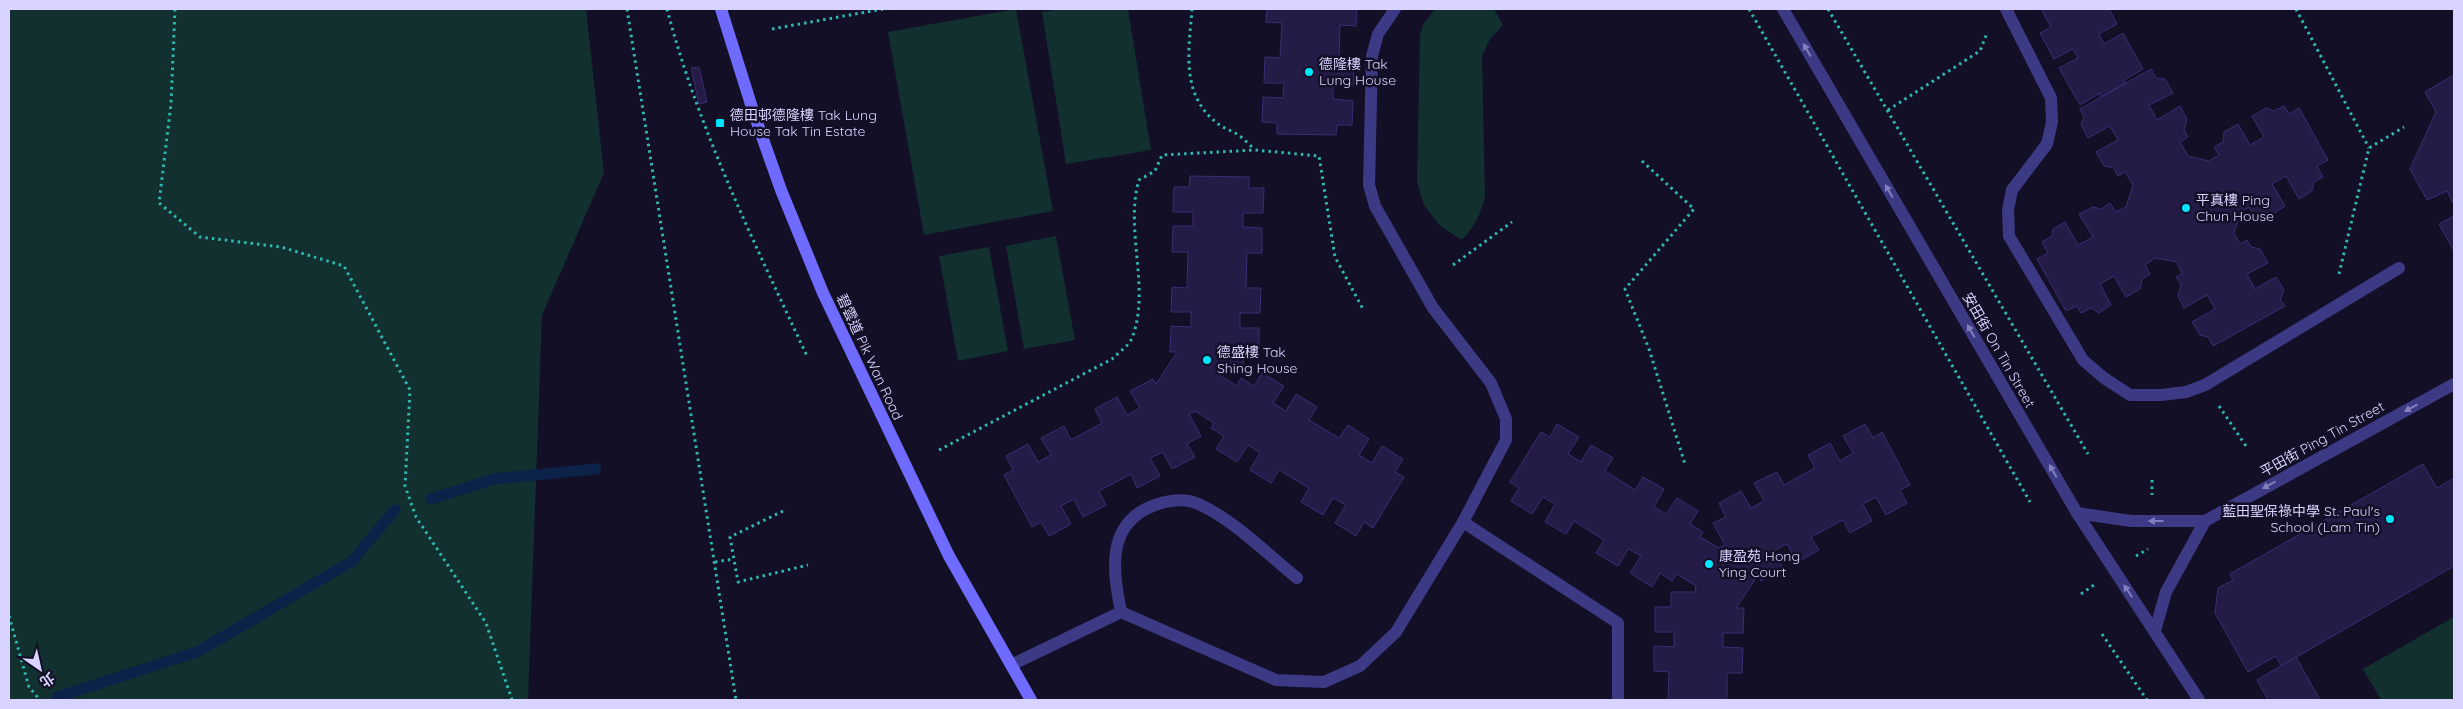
<svg xmlns="http://www.w3.org/2000/svg" width="2463" height="709" viewBox="0 0 2463 709" font-family="Quicksand,'Noto Sans TC',sans-serif">
	<style>
		.green { fill: #12302f }
		.lines { fill: none; stroke-linecap: round; stroke-linejoin: round }
		.stream { stroke: #0c2248; stroke-width: 11 }
		.building { fill: #241b47; stroke: #3b2d73 }
		.path { stroke: #2fb8b0; stroke-width: 3; stroke-dasharray: 2.5 4; stroke-linecap: butt }
		.lane { stroke: #3d3a85; stroke-width: 12 }
		.street { stroke: #3d3a85; stroke-width: 12 }
		.secondary { stroke: #6f6bff; stroke-width: 12 }
		.oneway { fill: #837fbc }
		.poi-dot { fill: #00e5ff; stroke: #130f26; stroke-width: 2 }
		.labels { text-anchor: middle; dominant-baseline: central; stroke-width: 5; stroke-linejoin: round; paint-order: stroke }
		.poi-label { font-size: 14px; fill: #d9d4ff; stroke: #130f26; text-anchor: start }
		.street-label { font-size: 14px; fill: #d9d4ff; stroke: #130f26 }
	</style>
	<rect width="100%" height="100%" fill="#130f26"/>
	<g class="green">
		<path d="M 9,9 L 586,9 L 604,173 L 542,315 L 528,700 L 9,700 Z"/>
		<path d="M 1016,9 L 1053,211 L 924,235 L 888,32 Z"/>
		<path d="M 1060,9 L 1128,9 L 1151,150 L 1066,164 L 1042,12 Z"/>
		<path d="M 1435,9 L 1494,9 L 1503,25 L 1490,39 L 1482,56 L 1485,196 C 1481,214 1475,226 1462,240 L 1440,226 L 1424,205 L 1420,193 L 1417,180 L 1420,34 L 1424,23 Z"/>
		<path d="M 1056,236 L 1075,340 L 1024,349 L 1006,246 Z"/>
		<path d="M 989,247 L 1008,351 L 958,361 L 939,256 Z"/>
		<path d="M 2454,617 L 2454,700 L 2381,700 L 2363,669 Z"/>
	</g>
	<g class="lines">
		<g class="stream">
			<path d="M 431,499 L 494,479 L 596,469"/>
			<path d="M 57,697 L 197,652 L 351,562 L 395,510"/>
		</g>
	</g>
	<g class="building">
		<path d="M 1267,9 L 1357,9 L 1356,26 L 1340,25 L 1339,60 L 1355,60 L 1353,86 L 1333,85 L 1333,99 L 1353,101 L 1352,125 L 1337,125 L 1336,135 L 1277,134 L 1277,123 L 1262,122 L 1263,97 L 1283,98 L 1284,83 L 1264,83 L 1265,57 L 1280,58 L 1282,23 L 1266,22 Z"/>
		<path d="M 2041,9 L 2109,9 L 2117,24 L 2099,34 L 2104,44 L 2123,33 L 2143,69 L 2124,80 L 2125,83 L 2101,97 L 2100,93 L 2080,105 L 2059,68 L 2078,58 L 2073,49 L 2054,59 L 2040,33 L 2051,27 Z"/>
		<path d="M 699,67 L 707,102 L 699,104 L 691,68 Z"/>
		<path d="M 2151,69 L 2156,78 L 2165,79 L 2173,93 L 2149,105 L 2157,120 L 2180,106 L 2187,119 L 2184,130 L 2188,137 L 2180,142 L 2188,156 L 2209,161 L 2219,155 L 2214,147 L 2223,142 L 2224,132 L 2238,124 L 2250,145 L 2264,137 L 2252,116 L 2266,108 L 2274,111 L 2284,106 L 2289,114 L 2299,108 L 2328,160 L 2317,166 L 2323,177 L 2314,182 L 2312,191 L 2299,199 L 2286,176 L 2272,184 L 2285,206 L 2273,214 L 2262,211 L 2254,216 L 2249,207 L 2241,212 L 2234,233 L 2240,244 L 2247,240 L 2251,247 L 2260,249 L 2268,263 L 2247,274 L 2255,289 L 2276,277 L 2284,290 L 2280,299 L 2285,306 L 2213,346 L 2208,337 L 2200,335 L 2192,322 L 2215,309 L 2207,295 L 2184,308 L 2178,296 L 2181,285 L 2176,277 L 2182,274 L 2177,262 L 2155,258 L 2145,265 L 2150,274 L 2142,279 L 2140,289 L 2126,297 L 2114,276 L 2100,284 L 2111,305 L 2099,313 L 2091,308 L 2081,313 L 2077,306 L 2066,311 L 2037,259 L 2048,253 L 2042,242 L 2052,236 L 2053,229 L 2065,222 L 2078,245 L 2093,237 L 2079,214 L 2093,207 L 2101,209 L 2110,203 L 2116,212 L 2126,207 L 2133,185 L 2125,172 L 2118,176 L 2114,168 L 2104,166 L 2096,152 L 2118,140 L 2110,126 L 2088,138 L 2081,125 L 2084,117 L 2080,109 Z"/>
		<path d="M 2454,75 L 2454,205 L 2447,191 L 2427,200 L 2410,169 L 2436,112 L 2425,92 Z"/>
		<path d="M 1190,176 L 1249,177 L 1249,188 L 1264,188 L 1263,213 L 1243,213 L 1243,227 L 1262,228 L 1262,253 L 1247,253 L 1246,288 L 1261,288 L 1260,313 L 1240,313 L 1240,328 L 1259,328 L 1259,354 L 1244,353 L 1243,368 L 1218,367 L 1218,374 L 1237,386 L 1241,378 L 1254,386 L 1262,373 L 1284,386 L 1273,403 L 1286,411 L 1296,394 L 1317,407 L 1309,420 L 1339,438 L 1348,425 L 1369,439 L 1359,455 L 1372,463 L 1382,446 L 1403,459 L 1395,472 L 1404,477 L 1373,528 L 1364,522 L 1356,536 L 1335,523 L 1346,505 L 1333,498 L 1323,515 L 1301,502 L 1309,488 L 1279,470 L 1271,483 L 1250,470 L 1260,453 L 1248,445 L 1237,462 L 1216,449 L 1224,436 L 1211,428 L 1214,423 L 1195,411 L 1189,414 L 1201,436 L 1187,444 L 1195,457 L 1172,469 L 1163,452 L 1150,458 L 1160,476 L 1137,488 L 1131,474 L 1099,491 L 1106,505 L 1083,517 L 1074,499 L 1061,506 L 1071,524 L 1049,536 L 1041,522 L 1032,527 L 1004,475 L 1013,470 L 1006,456 L 1028,444 L 1038,462 L 1051,455 L 1041,438 L 1064,426 L 1071,440 L 1102,423 L 1095,409 L 1117,397 L 1127,415 L 1140,408 L 1130,391 L 1153,379 L 1156,384 L 1177,352 L 1170,352 L 1171,326 L 1191,327 L 1191,312 L 1171,312 L 1172,287 L 1187,288 L 1188,252 L 1172,252 L 1173,226 L 1193,226 L 1193,212 L 1173,212 L 1174,187 L 1189,187 Z"/>
		<path d="M 2454,216 L 2454,251 L 2439,224 Z"/>
		<path d="M 1557,424 L 1579,437 L 1568,454 L 1581,462 L 1591,445 L 1613,458 L 1605,471 L 1635,490 L 1643,477 L 1664,489 L 1654,507 L 1666,514 L 1677,498 L 1698,511 L 1690,524 L 1703,532 L 1700,537 L 1719,548 L 1725,545 L 1713,523 L 1726,517 L 1719,503 L 1741,491 L 1751,508 L 1764,501 L 1754,483 L 1777,472 L 1784,485 L 1815,468 L 1808,455 L 1830,443 L 1840,461 L 1853,453 L 1843,436 L 1865,424 L 1873,438 L 1882,432 L 1910,485 L 1900,490 L 1907,503 L 1886,515 L 1876,497 L 1863,504 L 1872,521 L 1850,533 L 1843,520 L 1811,537 L 1819,550 L 1797,562 L 1787,544 L 1774,551 L 1783,569 L 1761,581 L 1758,575 L 1736,608 L 1744,608 L 1743,633 L 1723,633 L 1723,647 L 1743,648 L 1742,673 L 1727,673 L 1727,700 L 1668,700 L 1669,672 L 1654,671 L 1654,646 L 1674,647 L 1674,632 L 1655,632 L 1655,607 L 1671,607 L 1671,592 L 1695,592 L 1696,586 L 1677,574 L 1672,581 L 1660,573 L 1652,587 L 1630,573 L 1641,556 L 1628,549 L 1618,566 L 1596,553 L 1604,540 L 1574,521 L 1566,534 L 1545,522 L 1555,504 L 1543,497 L 1532,514 L 1511,501 L 1519,488 L 1510,482 L 1541,432 L 1550,437 Z"/>
		<path d="M 2423,464 L 2437,488 L 2454,478 L 2454,566 L 2281,666 L 2276,656 L 2248,672 L 2215,613 L 2218,588 L 2233,580 L 2230,574 Z"/>
		<path d="M 2296,657 L 2320,700 L 2268,700 L 2257,680 Z"/>
	</g>
	<g class="lines">
		<g class="path">
			<path d="M 175,9 L 171,104 L 159,203 L 200,237 L 281,247 L 344,266 L 410,390 L 405,486 L 416,517 L 486,623 L 512,700"/>
			<path d="M 627,9 L 736,700"/>
			<path d="M 667,9 C 699,131 754,242 807,356"/>
			<path d="M 1192,9 C 1189,50 1180,94 1217,123 C 1223,128 1230,130 1237,134 C 1243,138 1249,144 1254,149"/>
			<path d="M 1749,9 L 2030,502"/>
			<path d="M 1828,9 L 2088,454"/>
			<path d="M 2296,9 L 2369,148"/>
			<path d="M 772,29 L 883,9"/>
			<path d="M 1888,110 L 1980,51 L 1987,33"/>
			<path d="M 1642,161 L 1694,209 L 1625,289 L 1649,349 L 1685,464"/>
			<path d="M 1453,265 L 1512,222"/>
			<path d="M 2339,274 L 2369,148 L 2404,127"/>
			<path d="M 2219,406 L 2248,449"/>
			<path d="M 939,450 L 1112,359 C 1118,353 1127,347 1131,340 C 1152,293 1124,229 1139,180 L 1155,171 L 1162,155 L 1255,150 L 1319,156 L 1335,257 L 1364,311"/>
			<path d="M 2152,480 L 2152,495"/>
			<path d="M 783,511 L 730,537 L 738,582 L 808,565"/>
			<path d="M 2136,556 L 2148,549"/>
			<path d="M 715,562 L 734,559"/>
			<path d="M 2081,594 L 2094,585"/>
			<path d="M 9,616 L 29,687 L 40,700"/>
			<path d="M 2102,634 L 2147,700"/>
		</g>
		<g class="lane">
			<path d="M 2006,9 L 2051,98 L 2052,122 L 2047,144 L 2012,190 L 2008,210 L 2009,236 L 2083,360 L 2104,378 L 2130,395 L 2161,395 L 2186,392 L 2205,385 L 2399,268"/>
			<path d="M 1463,522 L 1618,623 L 1618,700"/>
			<path d="M 1121,612 C 1113,571 1105,523 1155,505 C 1167,501 1183,498 1196,503 C 1232,518 1266,553 1297,578"/>
			<path d="M 1011,665 L 1121,612 L 1276,680 L 1324,682 L 1360,666 L 1396,632 L 1463,522 L 1506,440 L 1506,419 L 1491,383 L 1433,308 L 1375,206 L 1369,185 L 1372,56 L 1378,34 L 1395,9"/>
		</g>
		<g class="street">
			<path d="M 1783,9 L 2077,513 L 2199,700"/>
			<path d="M 2077,513 L 2131,521 L 2205,521 L 2454,384"/>
			<path d="M 2155,631 L 2166,592 L 2205,521"/>
		</g>
		<path class="secondary" d="M 721,9 L 754,114 L 781,190 L 823,293 L 949,556 L 1031,700"/>
	</g>
	<defs><path id="oneway-solid" d="M-6-.8H1V-3.2L6.5 0L1 3.2V.8H-6Z" transform="scale(1.25)"/></defs>
	<g class="oneway">
		<use href="#oneway-solid" transform="translate(1807 50) rotate(-120)"/>
		<use href="#oneway-solid" transform="translate(1889 191) rotate(-120)"/>
		<use href="#oneway-solid" transform="translate(1971 331) rotate(-120)"/>
		<use href="#oneway-solid" transform="translate(2411 408) rotate(151)"/>
		<use href="#oneway-solid" transform="translate(2053 471) rotate(-120)"/>
		<use href="#oneway-solid" transform="translate(2269 485) rotate(151)"/>
		<use href="#oneway-solid" transform="translate(2156 521) rotate(180)"/>
		<use href="#oneway-solid" transform="translate(2128 591) rotate(-124)"/>
	</g>
	<g class="poi-dot">
		<circle cx="1309" cy="72" r="5"/>
		<rect x="715" y="118" width="10" height="10" rx="2.5"/>
		<circle cx="2186" cy="208" r="5"/>
		<circle cx="1207" cy="360" r="5"/>
		<circle cx="2390" cy="519" r="5"/>
		<circle cx="1709" cy="564" r="5"/>
	</g>
	<g class="labels">
		<g class="poi-label">
			<text x="1319" y="64">德隆樓 Tak<tspan x="1319" dy="16">Lung House</tspan></text>
			<text x="730" y="115">德田邨德隆樓 Tak Lung<tspan x="730" dy="16">House Tak Tin Estate</tspan></text>
			<text x="2196" y="200">平真樓 Ping<tspan x="2196" dy="16">Chun House</tspan></text>
			<text x="1217" y="352">德盛樓 Tak<tspan x="1217" dy="16">Shing House</tspan></text>
			<text x="2380" y="511" text-anchor="end">藍田聖保祿中學 St. Paul's<tspan x="2380" dy="16">School (Lam Tin)</tspan></text>
			<text x="1719" y="556">康盈苑 Hong<tspan x="1719" dy="16">Ying Court</tspan></text>
		</g>
		<g class="street-label">
			<text transform="translate(1999 350) rotate(60)">安田街 On Tin Street</text>
			<text transform="translate(870 357) rotate(65)">碧雲道 Pik Wan Road</text>
			<text transform="translate(2322 439) rotate(-29)">平田街 Ping Tin Street</text>
		</g>
	</g>
	<rect width="2463" height="709" fill="none" stroke="#d9d4ff" stroke-width="20"/>
	<g transform="translate(40 669) rotate(146)" stroke="#130f26" stroke-width="4" paint-order="stroke">
	<path d="M0-4L9 19L0 12L-9 19Z" fill="#d9d4ff"/>
	<text y="-8" font-size="14" font-weight="bold" text-anchor="middle" fill="#d9d4ff">北</text>
	</g>
</svg>
